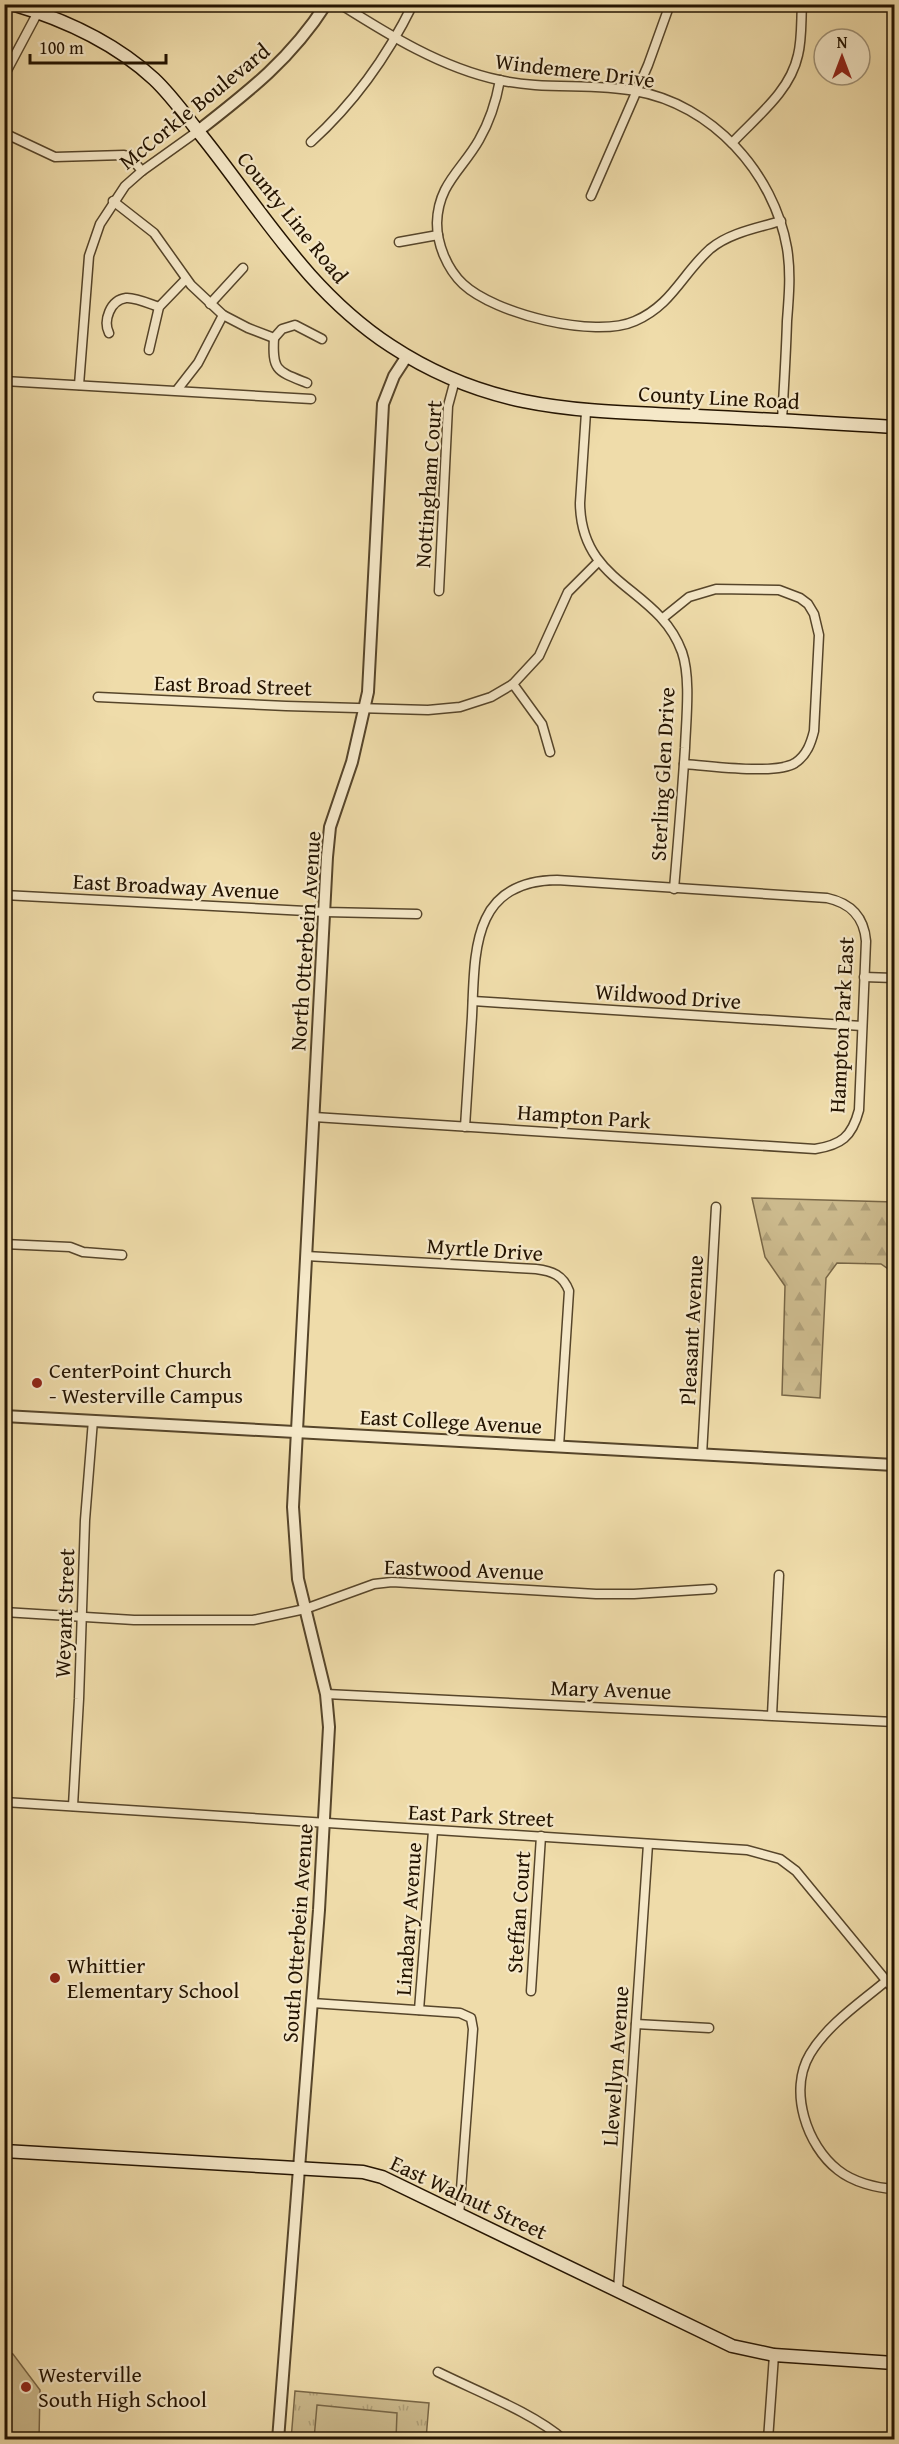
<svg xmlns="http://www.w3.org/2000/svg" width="899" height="2444" viewBox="0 0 899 2444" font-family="'Gentium Book Plus',serif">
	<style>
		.forest { fill: url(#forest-firs); stroke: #786646; stroke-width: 1.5 }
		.park { fill: url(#park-tufts); stroke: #786646; stroke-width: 1.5 }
		.garden { fill: #ccba8d; stroke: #786646; stroke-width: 1.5 }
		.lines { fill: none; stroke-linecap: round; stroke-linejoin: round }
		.minor-casing { stroke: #56452a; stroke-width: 11 }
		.tertiary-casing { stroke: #56452a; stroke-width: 14 }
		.secondary-casing { stroke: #231300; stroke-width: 15 }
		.minor { stroke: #f5e8c8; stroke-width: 8 }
		.tertiary { stroke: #f5e8c8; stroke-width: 10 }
		.secondary { stroke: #f5e8c8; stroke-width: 12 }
		.poi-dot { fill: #8f2418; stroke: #f5e8c8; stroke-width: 2 }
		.labels { text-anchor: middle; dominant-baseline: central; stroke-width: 4.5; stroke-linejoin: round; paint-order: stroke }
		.street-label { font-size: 22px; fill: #231300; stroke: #f5e8c8 }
		.poi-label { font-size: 22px; fill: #231300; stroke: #f5e8c8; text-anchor: start }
	</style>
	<defs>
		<pattern id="forest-firs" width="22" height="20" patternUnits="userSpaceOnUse" patternTransform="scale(1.5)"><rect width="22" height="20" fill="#ccba8d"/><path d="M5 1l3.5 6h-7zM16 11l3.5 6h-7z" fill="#af9f78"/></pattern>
		<pattern id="park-tufts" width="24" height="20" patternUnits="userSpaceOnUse" patternTransform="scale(1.5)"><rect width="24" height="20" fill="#ccba8d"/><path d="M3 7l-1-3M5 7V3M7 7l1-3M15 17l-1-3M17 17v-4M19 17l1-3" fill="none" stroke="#af9f78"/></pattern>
	</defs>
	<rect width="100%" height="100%" fill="#efdcaa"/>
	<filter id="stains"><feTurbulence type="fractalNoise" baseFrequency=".00333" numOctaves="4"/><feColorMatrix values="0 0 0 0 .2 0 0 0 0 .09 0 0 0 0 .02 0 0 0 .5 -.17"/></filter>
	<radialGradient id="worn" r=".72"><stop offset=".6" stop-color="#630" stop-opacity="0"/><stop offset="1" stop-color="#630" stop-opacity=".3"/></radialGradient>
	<path class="forest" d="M 752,1198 L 894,1202 L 894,1273 L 881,1264 L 837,1263 L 826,1278 L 820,1398 L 782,1395 L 785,1286 L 765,1257 Z"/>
	<path class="park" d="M 295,2391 L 429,2403 L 426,2439 L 291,2440 Z"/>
	<g class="garden">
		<path d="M 5,2350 L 13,2354 L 40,2390 L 39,2439 L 5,2439 Z"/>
		<path d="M 317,2405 L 397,2413 L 396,2439 L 314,2439 Z"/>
	</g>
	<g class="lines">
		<defs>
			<g id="minor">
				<path d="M 340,4 C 389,35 442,68 499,80 C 544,90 590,83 635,91 C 712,104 774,173 787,248 C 791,272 789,296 787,321 C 786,354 784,387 782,420"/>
				<path d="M 4,76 L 38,12"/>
				<path d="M 500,80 C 496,102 490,121 479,140 C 462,170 438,184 437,223 C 437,244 447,269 463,284 C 495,314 595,339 635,321 C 672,305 682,274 710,249 C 729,233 757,228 781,221"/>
				<path d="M 4,133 L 55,157 L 124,155 L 130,157 L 142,171"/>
				<path d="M 311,142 C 354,103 387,57 413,4"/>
				<path d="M 732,143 C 756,117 790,92 798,55 C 802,39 801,21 802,4"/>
				<path d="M 591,196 L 648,65 L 670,4"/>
				<path d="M 113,201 L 154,233 L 191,285 L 223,315 L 248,328 L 274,338 L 282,329 L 295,325 L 322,339"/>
				<path d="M 399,242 L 438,235"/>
				<path d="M 210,304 L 243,268"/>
				<path d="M 109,333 C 103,321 110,300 126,298 C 135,297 150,304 159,307"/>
				<path d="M 274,338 C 272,371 277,371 307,383"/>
				<path d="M 149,350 L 159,307 L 186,279"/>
				<path d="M 4,381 L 311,399"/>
				<path d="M 79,385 L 89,256 L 100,224 L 125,186 L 142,171 L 198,131"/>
				<path d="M 177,390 L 198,363 L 223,315"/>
				<path d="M 586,412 L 580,503 C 581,586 658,586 682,652 C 691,678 686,720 685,748 C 682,795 678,842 674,889"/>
				<path d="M 439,591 L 448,406 L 455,380"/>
				<path d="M 663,618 L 689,597 L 716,589 L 779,590 L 800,598 L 808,604 L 814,614 L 819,635 L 814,731 C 811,743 807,755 795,763 C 776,775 709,766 684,764"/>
				<path d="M 513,684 L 542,724 L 550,752"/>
				<path d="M 98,697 L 286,706 L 428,710 L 460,707 L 491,697 L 513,684 L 539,656 L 568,592 L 598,562"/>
				<path d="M 4,895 L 325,912 L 417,914"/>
				<path d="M 864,977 L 894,978"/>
				<path d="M 473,1001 L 862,1026"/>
				<path d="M 314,1117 L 815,1149 C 841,1145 852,1137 859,1110 L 866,941 C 864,916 850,903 827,898 L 557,880 C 471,881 475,952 472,1016 C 470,1053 467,1090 465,1127"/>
				<path d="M 4,1244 L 70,1247 L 83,1252 L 122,1255"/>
				<path d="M 306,1256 L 536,1269 C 552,1271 563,1275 569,1291 L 559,1446"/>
				<path d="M 702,1455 L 716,1207"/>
				<path d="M 4,1612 L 134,1620 L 253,1620 L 305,1609 L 374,1584 L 392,1582 L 596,1594 L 634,1594 L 712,1589"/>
				<path d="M 326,1694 L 894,1722"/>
				<path d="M 772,1715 L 779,1575"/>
				<path d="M 4,1802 L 747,1850 L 780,1859 L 796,1871 L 894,1990"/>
				<path d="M 73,1806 L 79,1699 L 85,1520 L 93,1420"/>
				<path d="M 886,1981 C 860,2003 828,2024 810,2054 C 788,2091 807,2146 838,2170 C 853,2182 876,2188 894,2189"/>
				<path d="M 531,1991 L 541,1836"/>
				<path d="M 312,2003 L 460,2013 L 471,2018 L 473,2029 L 459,2216"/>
				<path d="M 419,2010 L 433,1831"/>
				<path d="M 636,2024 L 709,2028"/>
				<path d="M 618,2290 L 648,1844"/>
				<path d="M 438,2372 C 476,2391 534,2413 564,2440"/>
				<path d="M 768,2440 L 774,2355"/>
			</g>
			<g id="tertiary">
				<path d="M 198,131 C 248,92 291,59 326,4"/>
				<path d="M 4,1416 L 894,1465"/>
				<path d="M 278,2440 L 319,1910 L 329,1727 L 326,1694 L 298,1579 L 293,1507 L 327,857 L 330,827 L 352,762 L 368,692 L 383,404 L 394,376 L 407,356"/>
			</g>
			<g id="secondary">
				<path d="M 12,4 C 63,19 114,42 154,79 C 172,96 185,115 201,135 C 262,211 307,291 391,346 C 493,413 581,410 697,416 C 763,419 829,423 894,427"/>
				<path d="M 4,2151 L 363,2172 L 382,2177 L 732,2346 L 774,2355 L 894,2363"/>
			</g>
		</defs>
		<use href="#minor" class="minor-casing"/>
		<use href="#tertiary" class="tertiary-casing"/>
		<use href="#secondary" class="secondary-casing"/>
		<use href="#minor" class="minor"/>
		<use href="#tertiary" class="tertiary"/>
		<use href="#secondary" class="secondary"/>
	</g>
	<g class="poi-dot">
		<circle cx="37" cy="1383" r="6"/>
		<circle cx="55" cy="1978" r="6"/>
		<circle cx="26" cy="2387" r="6"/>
	</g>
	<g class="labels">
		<g class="street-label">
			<text transform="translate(575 70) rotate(7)">Windemere Drive</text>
			<text transform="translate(194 106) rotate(-39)">McCorkle Boulevard</text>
			<text transform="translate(293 217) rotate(51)">County Line Road</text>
			<text transform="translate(719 397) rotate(3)">County Line Road</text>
			<text transform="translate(428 484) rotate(-86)">Nottingham Court</text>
			<text transform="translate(233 685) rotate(2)">East Broad Street</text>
			<text transform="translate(662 774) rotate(-87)">Sterling Glen Drive</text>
			<text transform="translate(176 886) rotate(3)">East Broadway Avenue</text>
			<text transform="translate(305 941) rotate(-86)">North Otterbein Avenue</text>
			<text transform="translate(668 996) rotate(4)">Wildwood Drive</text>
			<text transform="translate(841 1025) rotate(-87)">Hampton Park East</text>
			<text transform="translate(584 1116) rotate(4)">Hampton Park</text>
			<text transform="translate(485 1249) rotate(4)">Myrtle Drive</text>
			<text transform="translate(691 1330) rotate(-87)">Pleasant Avenue</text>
			<text transform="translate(451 1421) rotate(3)">East College Avenue</text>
			<text transform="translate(464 1569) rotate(2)">Eastwood Avenue</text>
			<text transform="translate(64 1613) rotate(-88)">Weyant Street</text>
			<text transform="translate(611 1689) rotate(2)">Mary Avenue</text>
			<text transform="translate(481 1815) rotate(3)">East Park Street</text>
			<text transform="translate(518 1912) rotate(-86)">Steffan Court</text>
			<text transform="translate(408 1919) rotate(-86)">Linabary Avenue</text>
			<text transform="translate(297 1933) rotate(-86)">South Otterbein Avenue</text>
			<text transform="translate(615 2066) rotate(-86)">Llewellyn Avenue</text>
			<text transform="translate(469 2197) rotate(25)">East Walnut Street</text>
		</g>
		<g class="poi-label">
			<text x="49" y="1370">CenterPoint Church<tspan x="49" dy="25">- Westerville Campus</tspan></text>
			<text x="67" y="1965">Whittier<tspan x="67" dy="25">Elementary School</tspan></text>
			<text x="38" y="2374">Westerville<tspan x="38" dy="25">South High School</tspan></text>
		</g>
	</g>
	<rect width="899" height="2444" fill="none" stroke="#efdcaa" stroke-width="24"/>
	<rect x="6" y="6" width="887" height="2432" fill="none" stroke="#231300" stroke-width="3"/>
	<rect x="12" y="12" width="875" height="2420" fill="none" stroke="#231300" stroke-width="1.5"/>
	<g transform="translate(842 57)"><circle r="28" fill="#f5e8c8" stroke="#a19378" stroke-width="1.5"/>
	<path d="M0-4.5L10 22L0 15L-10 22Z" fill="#8f2418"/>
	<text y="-9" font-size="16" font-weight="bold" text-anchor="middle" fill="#231300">N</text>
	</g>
	<path d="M30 54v9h136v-9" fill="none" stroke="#231300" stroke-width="3"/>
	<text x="39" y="54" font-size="18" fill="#231300" stroke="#f5e8c8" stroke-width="4.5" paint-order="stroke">100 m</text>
	<rect width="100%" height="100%" filter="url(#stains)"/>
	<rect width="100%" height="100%" fill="url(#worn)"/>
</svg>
